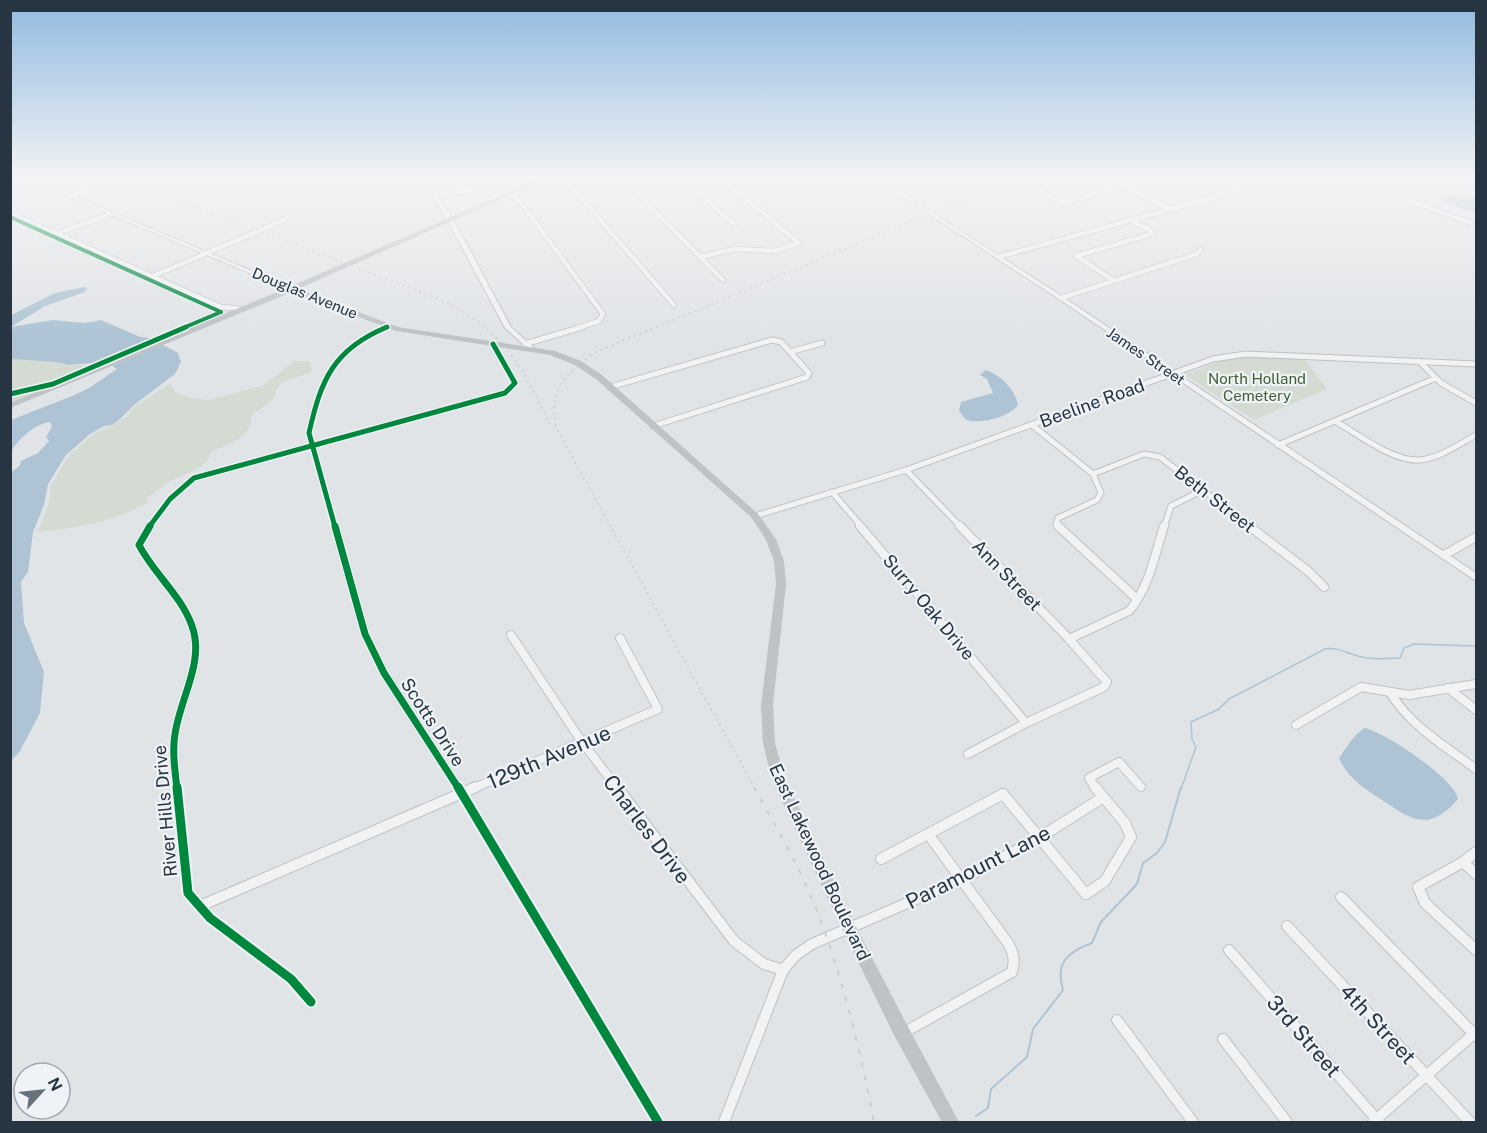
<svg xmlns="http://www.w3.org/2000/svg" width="1487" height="1133" viewBox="0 0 1487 1133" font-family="'Public Sans',sans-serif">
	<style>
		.green { fill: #d3dbd2 }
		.water { fill: #aec4d4 }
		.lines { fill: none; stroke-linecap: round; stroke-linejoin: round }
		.stream-far1 { stroke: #aec4d4; stroke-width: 1.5 }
		.stream { stroke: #aec4d4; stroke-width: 2 }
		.minor-far3-casing { stroke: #bfc2c5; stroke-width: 6 }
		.minor-far2-casing { stroke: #bfc2c5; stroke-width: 7 }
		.minor-far1-casing { stroke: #bfc2c5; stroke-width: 10 }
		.minor-casing { stroke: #bfc2c5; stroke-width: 12 }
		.tertiary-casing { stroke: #bfc2c5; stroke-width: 2 }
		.minor-far3 { stroke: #f1f2f3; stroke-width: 4.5 }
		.minor-far2 { stroke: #f1f2f3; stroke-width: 5 }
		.minor-far1 { stroke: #f1f2f3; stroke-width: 8 }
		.minor { stroke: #f1f2f3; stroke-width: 10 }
		.tertiary { fill: #f1f2f3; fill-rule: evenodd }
		.secondary { fill: #bfc3c6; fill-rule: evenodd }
		.rail-far1 { stroke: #caccce; stroke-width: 1.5; stroke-dasharray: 2 4; stroke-linecap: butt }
		.rail { stroke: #caccce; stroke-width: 2; stroke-dasharray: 4.5 9; stroke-linecap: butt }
		.cycleway-far3-casing { stroke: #eff3f7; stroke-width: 6 }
		.cycleway-far2-casing { stroke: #eff3f7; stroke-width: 8 }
		.cycleway-far1-casing { stroke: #eff3f7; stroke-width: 10 }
		.cycleway-casing { stroke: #eff3f7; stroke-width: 13 }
		.cycleway-far3 { stroke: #00873e; stroke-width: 4 }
		.cycleway-far2 { stroke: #00873e; stroke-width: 5 }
		.cycleway-far1 { stroke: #00873e; stroke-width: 7 }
		.cycleway { stroke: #00873e; stroke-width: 9 }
		.labels { text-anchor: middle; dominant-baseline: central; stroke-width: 4.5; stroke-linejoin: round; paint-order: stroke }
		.far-street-label { font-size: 15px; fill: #273442; stroke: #eff3f7 }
		.far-park-label { font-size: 15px; fill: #415e33; stroke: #eff3f7 }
		.street-label { font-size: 18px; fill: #273442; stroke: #eff3f7 }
		.near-street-label { font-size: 21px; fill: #273442; stroke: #eff3f7 }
	</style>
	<rect width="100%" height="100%" fill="#e1e4e7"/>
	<g class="green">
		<path d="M 1242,357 L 1304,359 L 1327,389 L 1254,420 L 1185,375 L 1220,361 Z"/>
		<path d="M 10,359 L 56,362 L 67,366 L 93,364 L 99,368 L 11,403 Z"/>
		<path d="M 295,361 L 310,361 L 312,372 C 294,379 277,377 274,399 L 251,416 C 253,439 228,443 211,452 L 207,462 L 194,471 L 170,481 L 147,498 L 147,503 C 113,522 77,528 38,532 L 49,502 L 51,485 L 69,455 L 92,435 L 126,417 L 135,406 L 170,384 L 175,392 L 191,398 L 209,400 L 264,385 Z"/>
	</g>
	<g class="water">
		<path d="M 1447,196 L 1476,197 L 1476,213 L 1440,200 L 1441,197 Z"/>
		<path d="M 84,287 L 87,288 L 85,292 L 45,306 L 11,327 L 53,320 L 85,323 L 101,320 L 140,337 L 150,338 L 178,353 L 181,362 L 175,374 L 134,405 L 121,418 L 112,425 L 104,426 L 90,434 L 66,455 L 48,484 L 44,505 L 33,532 L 28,572 L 21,582 L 24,623 L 44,672 L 40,713 L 20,751 L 11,761 L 11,473 L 20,465 L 21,461 L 38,453 L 49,441 L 46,437 L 52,427 L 50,422 C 35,424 16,440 11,453 L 11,420 L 72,396 L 89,388 L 117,369 L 107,362 L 68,365 L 56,362 L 11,359 L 11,315 L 55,293 Z"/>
		<path d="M 985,370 C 1000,374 1015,389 1018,405 C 1008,418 981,424 966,420 L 959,411 L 961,402 L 993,393 L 987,379 L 980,375 Z"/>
		<path d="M 1364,728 C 1384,731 1456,780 1458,799 C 1429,833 1412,820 1382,800 C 1365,789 1347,778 1339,758 L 1353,738 Z"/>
	</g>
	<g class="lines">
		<path class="stream-far1" d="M 1181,789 L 1196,747 L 1192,739 L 1191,722 L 1219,709 L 1229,699 L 1325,649 C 1338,646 1349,655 1362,657 C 1374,660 1387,659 1400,658 L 1404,648 L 1414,644 L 1476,646"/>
		<path class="stream" d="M 976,1116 L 988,1108 L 991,1089 L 1027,1057 L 1033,1029 L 1063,990 C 1055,963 1067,952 1092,943 L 1101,922 L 1137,884 L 1143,863 L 1157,853 L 1165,842 L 1181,787"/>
		<defs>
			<g id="minor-far3">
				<path d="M 563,177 L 674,305"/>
				<path d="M 621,177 L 723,280"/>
				<path d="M 1066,177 L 1038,190 L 1064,202 L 1125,187"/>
				<path d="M 1102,177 L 1170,209"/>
				<path d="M 1401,177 L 1413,202 L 1471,223"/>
				<path d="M 720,178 L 696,183 L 692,187 L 735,225"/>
				<path d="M 1404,181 L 1445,186 L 1476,179"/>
				<path d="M 10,186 L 30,180"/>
				<path d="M 513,192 L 603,314 L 599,321 L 578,328"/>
				<path d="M 71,196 L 125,177"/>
				<path d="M 435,196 L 485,187"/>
				<path d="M 10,213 L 221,307 L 243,309"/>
				<path d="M 56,234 L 113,213"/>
				<path d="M 700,257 L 734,249 L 774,251 L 799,243 L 719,177"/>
				<path d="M 998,257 L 1287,177"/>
				<path d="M 153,276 L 284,220"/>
				<path d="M 1113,280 L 1076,256 L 1152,234 L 1150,230 L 1130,220"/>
				<path d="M 1061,298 L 1197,254 L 1201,250"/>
				<path d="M 384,328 L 387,327"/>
			</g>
			<g id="minor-far2">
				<path d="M 525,344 L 582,327"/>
				<path d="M 790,352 L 822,343"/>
				<path d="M 1419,361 L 1441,383 L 1476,403"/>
				<path d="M 610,387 L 772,340 L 781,342 L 809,373 L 807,377 L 653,426"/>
				<path d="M 1335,421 C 1358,434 1393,462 1420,460 C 1440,458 1459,444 1476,435"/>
				<path d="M 1032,425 L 1093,474 L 1101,493 L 1097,500 L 1058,518 L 1056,524 L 1059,527"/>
				<path d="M 1278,445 L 1436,378"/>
				<path d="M 906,470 L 961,527"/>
				<path d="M 1093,474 L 1144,454 L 1160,457 L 1251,527"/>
				<path d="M 832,492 L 862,527"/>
				<path d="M 755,516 L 906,470 L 1213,359 L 1246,354 L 1476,364"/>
				<path d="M 149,527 L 170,499 L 194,478 L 505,393 L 515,383 L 493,344"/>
				<path d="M 335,527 L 309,433 C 321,379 334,349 387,327"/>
				<path d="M 1164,527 L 1171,506 L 1203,490"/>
			</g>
			<g id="minor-far1">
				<path d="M 150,526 L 139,545 C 154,574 181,595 192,626 C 205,662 180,698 175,734 C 172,752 175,770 177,789"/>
				<path d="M 335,526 L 365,634 L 384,673 L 459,789"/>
				<path d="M 860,526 L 1026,723"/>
				<path d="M 960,526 L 1069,639 L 1107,682 L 1104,687 L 1026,723 L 968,754"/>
				<path d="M 1058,526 L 1136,598"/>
				<path d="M 1249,526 L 1308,571 L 1324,587"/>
				<path d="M 1444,555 L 1476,537"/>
				<path d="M 511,635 L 582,742 L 618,789"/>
				<path d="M 1069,639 L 1129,611 C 1149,588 1155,554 1164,526"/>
				<path d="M 1448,688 L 1476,710"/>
				<path d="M 1391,694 C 1411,726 1446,747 1476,769"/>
				<path d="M 1296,725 L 1361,687 L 1409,695 L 1476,684"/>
				<path d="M 472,789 L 658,709 L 620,638"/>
				<path d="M 1096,789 L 1089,778 L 1119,762 L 1141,787"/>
			</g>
			<g id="minor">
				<path d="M 177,787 L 188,893 L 210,918 L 291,979 L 311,1002"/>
				<path d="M 458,787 L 658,1122"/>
				<path d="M 617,787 L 734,941 L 764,964 L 783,970"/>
				<path d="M 1476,852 L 1463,862 L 1418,887 L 1425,903 L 1476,950"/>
				<path d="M 881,859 L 1003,794 L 1086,894 L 1105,881 L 1131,837 L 1125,823 L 1095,787"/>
				<path d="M 1463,862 L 1476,874"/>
				<path d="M 1341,897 L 1476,1036"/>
				<path d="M 200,906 L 476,787"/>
				<path d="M 1287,926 L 1470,1122"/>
				<path d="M 1229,950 L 1379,1122"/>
				<path d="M 1117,1020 L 1193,1122"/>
				<path d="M 903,1033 L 1012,972 C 1015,961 1014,953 1008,943 L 928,834"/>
				<path d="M 1223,1039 L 1287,1122"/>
				<path d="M 724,1122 L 783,970 L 796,955 L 812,944 L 961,880 L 1039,838 L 1102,798"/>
				<path d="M 1373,1122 L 1476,1032"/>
			</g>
			<g id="tertiary">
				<path d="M 22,177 L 28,177 L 295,289 L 290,290 Z"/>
				<path d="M 421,177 L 425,177 L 453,219 L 511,327 L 534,348 L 534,350 L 530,350 L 505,328 L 447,219 Z"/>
				<path d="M 872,177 L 877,177 L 1063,297 L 1476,573 L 1476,580 L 1473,579 L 1059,299 Z"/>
			</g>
		</defs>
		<use href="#minor-far3" class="minor-far3-casing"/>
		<use href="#minor-far2" class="minor-far2-casing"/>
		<use href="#minor-far1" class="minor-far1-casing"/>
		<use href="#minor" class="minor-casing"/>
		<use href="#tertiary" class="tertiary-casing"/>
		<use href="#minor-far3" class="minor-far3"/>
		<use href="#minor-far2" class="minor-far2"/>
		<use href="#minor-far1" class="minor-far1"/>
		<use href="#minor" class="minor"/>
		<use href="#tertiary" class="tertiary"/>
		<path class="secondary" d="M 544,177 L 551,177 L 298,289 L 398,327 L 555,351 L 581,361 L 602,375 L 758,514 L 776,539 L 784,561 L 786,584 L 773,705 L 775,743 L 785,779 L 854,923 L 907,1025 L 959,1122 L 942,1122 L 895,1037 L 844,933 L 772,780 L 763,743 L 761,705 L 776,584 L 774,561 L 766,540 L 752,518 L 596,379 L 575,365 L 550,355 L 396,331 L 292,292 L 10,408 L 10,403 L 289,287 Z"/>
		<g class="rail-far1">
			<path d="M 116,177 L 439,299 C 504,330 519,362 550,424"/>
			<path d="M 755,789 L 557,429 C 546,391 566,372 596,352 L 1019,177"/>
		</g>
		<path class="rail" d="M 754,787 C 768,813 783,838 796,864 C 834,939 858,1039 874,1122"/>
		<defs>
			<g id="cycleway-far3">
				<path d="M 10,217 L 221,312"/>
				<path d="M 183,328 L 221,312"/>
				<path d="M 384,328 L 387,327"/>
			</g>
			<g id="cycleway-far2">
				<path d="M 10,394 L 53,384 L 186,327"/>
				<path d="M 149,527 L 170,499 L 194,478 L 505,393 L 515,383 L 493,344"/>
				<path d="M 335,527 L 309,433 C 321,379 334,349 387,327"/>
			</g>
			<g id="cycleway-far1">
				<path d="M 150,526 L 139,545 C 154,574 181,595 192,626 C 205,662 180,698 175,734 C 172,752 175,770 177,789"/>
				<path d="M 335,526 L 365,634 L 384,673 L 459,789"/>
			</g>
			<g id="cycleway">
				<path d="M 177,787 L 188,893 L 210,918 L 291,979 L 311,1002"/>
				<path d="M 458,787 L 658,1122"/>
			</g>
		</defs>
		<use href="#cycleway-far3" class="cycleway-far3-casing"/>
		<use href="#cycleway-far2" class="cycleway-far2-casing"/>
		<use href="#cycleway-far1" class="cycleway-far1-casing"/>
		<use href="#cycleway" class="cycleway-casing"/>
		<use href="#cycleway-far3" class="cycleway-far3"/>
		<use href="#cycleway-far2" class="cycleway-far2"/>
		<use href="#cycleway-far1" class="cycleway-far1"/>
		<use href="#cycleway" class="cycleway"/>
	</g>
	<linearGradient id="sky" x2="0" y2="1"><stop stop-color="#91bae0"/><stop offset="0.53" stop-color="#f2f3f4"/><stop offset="1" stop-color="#f2f3f4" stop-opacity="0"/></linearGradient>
	<rect width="1487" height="335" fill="url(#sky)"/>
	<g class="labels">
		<g class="far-street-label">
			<text transform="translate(305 293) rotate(22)">Douglas Avenue</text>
			<text transform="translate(1146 356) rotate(34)">James Street</text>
		</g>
		<g class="far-park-label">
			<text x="1257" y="378">North Holland<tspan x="1257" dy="17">Cemetery</tspan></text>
		</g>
		<g class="street-label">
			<text transform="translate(1092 403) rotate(-20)">Beeline Road</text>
			<text transform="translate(1215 499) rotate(38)">Beth Street</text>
			<text transform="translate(1007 575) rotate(46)">Ann Street</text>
			<text transform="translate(929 607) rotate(50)">Surry Oak Drive</text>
			<text transform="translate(433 722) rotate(57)">Scotts Drive</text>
			<text transform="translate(165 811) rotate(-95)">River Hills Drive</text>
			<text transform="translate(820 862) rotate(65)">East Lakewood Boulevard</text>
		</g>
		<g class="near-street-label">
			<text transform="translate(549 757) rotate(-23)">129th Avenue</text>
			<text transform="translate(647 829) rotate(53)">Charles Drive</text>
			<text transform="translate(978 867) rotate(-27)">Paramount Lane</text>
			<text transform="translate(1378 1024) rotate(47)">4th Street</text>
			<text transform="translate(1304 1036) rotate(49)">3rd Street</text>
		</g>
	</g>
	<rect width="1487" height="1133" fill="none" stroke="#273442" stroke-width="24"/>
	<g transform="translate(42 1091) rotate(63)"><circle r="28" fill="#eff3f7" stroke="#9fa7af" stroke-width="1.5"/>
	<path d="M0-4.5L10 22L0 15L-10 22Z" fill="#68727c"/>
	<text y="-9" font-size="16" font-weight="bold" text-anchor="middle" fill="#273442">N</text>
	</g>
</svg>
